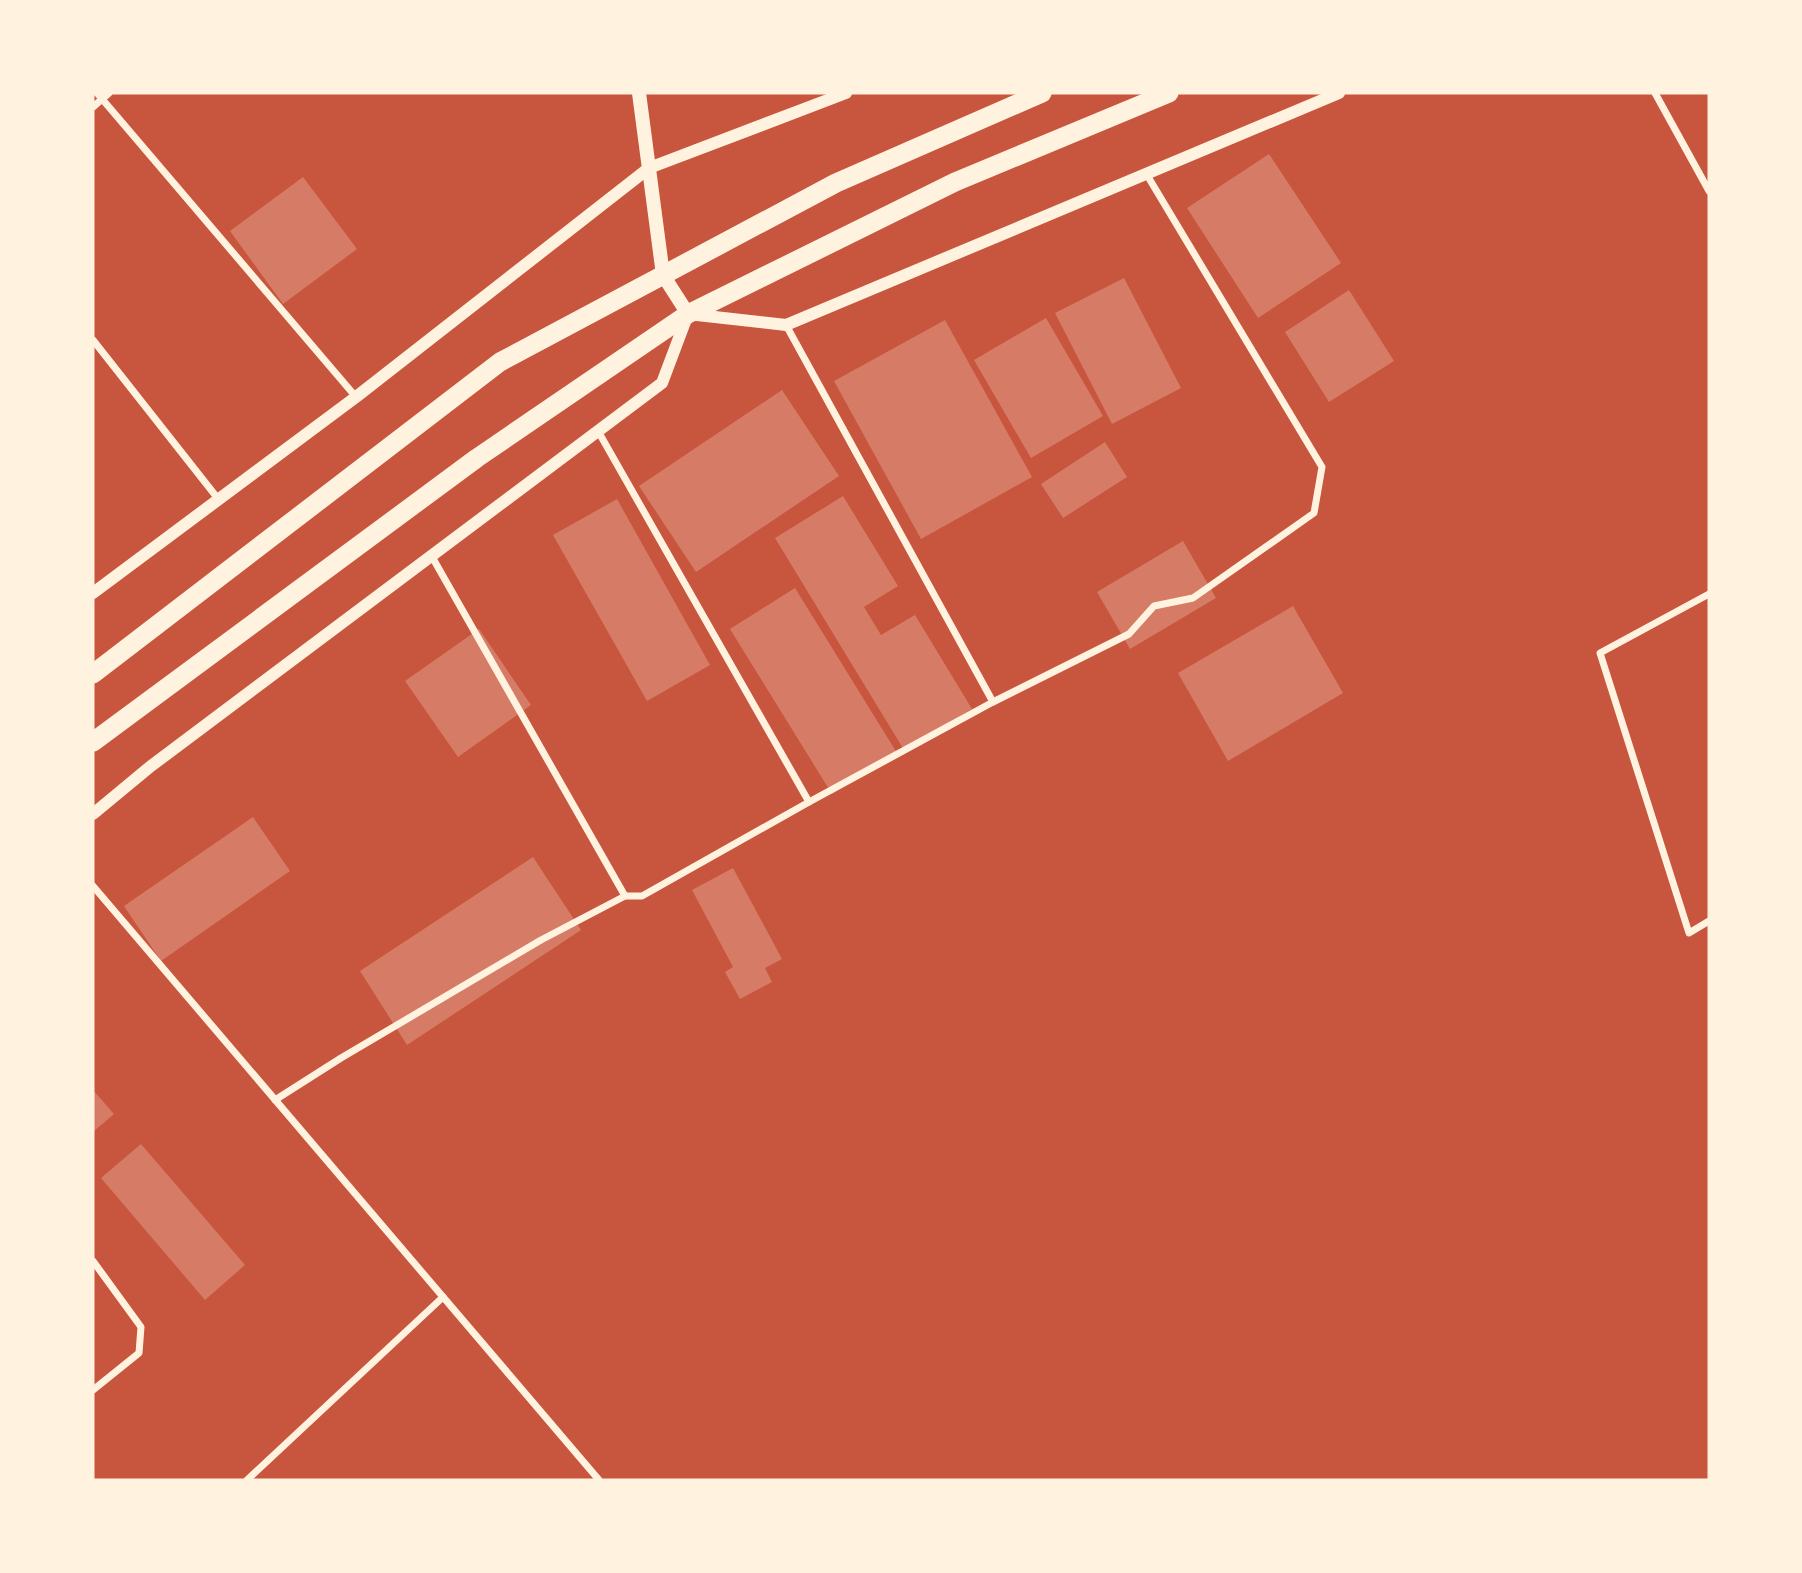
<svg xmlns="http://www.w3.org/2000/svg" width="1802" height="1573" viewBox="0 0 1802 1573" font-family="'IBM Plex Sans',sans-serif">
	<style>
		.building { fill: #d67c66 }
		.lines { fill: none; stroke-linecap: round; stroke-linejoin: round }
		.minor { stroke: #fff3e0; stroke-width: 7 }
		.tertiary { stroke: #fff3e0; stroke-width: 12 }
		.secondary { stroke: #fff3e0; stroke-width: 14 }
		.trunk { stroke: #fff3e0; stroke-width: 19 }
	</style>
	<rect width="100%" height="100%" fill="#c8553d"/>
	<g class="building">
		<path d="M 1269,154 L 1341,263 L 1258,318 L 1187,208 Z"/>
		<path d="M 303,177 L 357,249 L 283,304 L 230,231 Z"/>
		<path d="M 1124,278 L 1181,388 L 1112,424 L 1055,313 Z"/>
		<path d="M 1349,290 L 1394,361 L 1329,402 L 1285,332 Z"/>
		<path d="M 1046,318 L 1103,416 L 1031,458 L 974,360 Z"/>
		<path d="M 945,320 L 1032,477 L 921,539 L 834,381 Z"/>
		<path d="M 782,390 L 839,476 L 696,572 L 639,486 Z"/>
		<path d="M 1105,442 L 1127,477 L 1063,518 L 1041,484 Z"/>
		<path d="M 843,496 L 898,586 L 864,607 L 881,635 L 915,615 L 972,709 L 904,750 L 775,538 Z"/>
		<path d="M 617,499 L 710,665 L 647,701 L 553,535 Z"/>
		<path d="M 1183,541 L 1216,598 L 1130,649 L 1097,592 Z"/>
		<path d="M 795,588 L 897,753 L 832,794 L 730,629 Z"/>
		<path d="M 1293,606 L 1343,693 L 1228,761 L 1178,673 Z"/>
		<path d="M 479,629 L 531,705 L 458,757 L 405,681 Z"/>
		<path d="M 253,817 L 290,871 L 161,961 L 124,906 Z"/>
		<path d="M 533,857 L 581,930 L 407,1045 L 360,971 Z"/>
		<path d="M 733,868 L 782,959 L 765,968 L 772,982 L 740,999 L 725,972 L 733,967 L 692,890 Z"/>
		<path d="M 93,1090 L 114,1114 L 93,1132 Z"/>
		<path d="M 141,1144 L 245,1265 L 205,1300 L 101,1178 Z"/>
	</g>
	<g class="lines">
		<g class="minor">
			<path d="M 97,93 L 356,397"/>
			<path d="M 1655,93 L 1709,191"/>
			<path d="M 93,107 L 109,93"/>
			<path d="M 786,325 L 993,702"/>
			<path d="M 93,340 L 219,500"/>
			<path d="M 598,431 L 809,802"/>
			<path d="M 431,555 L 625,896"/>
			<path d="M 1709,594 L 1600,653 L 1689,933 L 1709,921"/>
			<path d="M 93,886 L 599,1480"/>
			<path d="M 275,1100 L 341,1058 L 541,940 L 625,896 L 642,896 L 809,802 L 993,702 L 1129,634 L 1154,606 L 1193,598 L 1314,513 L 1322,467 L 1147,175"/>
			<path d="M 93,1261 L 141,1327 L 139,1353 L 93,1390"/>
			<path d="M 247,1480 L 443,1297"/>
		</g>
		<g class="tertiary">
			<path d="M 93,593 L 356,397 L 649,168 L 846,93"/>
			<path d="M 93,814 L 151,766 L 662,383 L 688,314 L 786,325 L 1339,93"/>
		</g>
		<path class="secondary" d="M 639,93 L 663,275 L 688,314"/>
		<g class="trunk">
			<path d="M 93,674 L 500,362 L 836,183 L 1042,93"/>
			<path d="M 93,742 L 477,458 L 688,314 L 955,182 L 1169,93"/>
		</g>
	</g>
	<rect width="1802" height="1573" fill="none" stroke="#fff3e0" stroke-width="189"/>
</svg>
